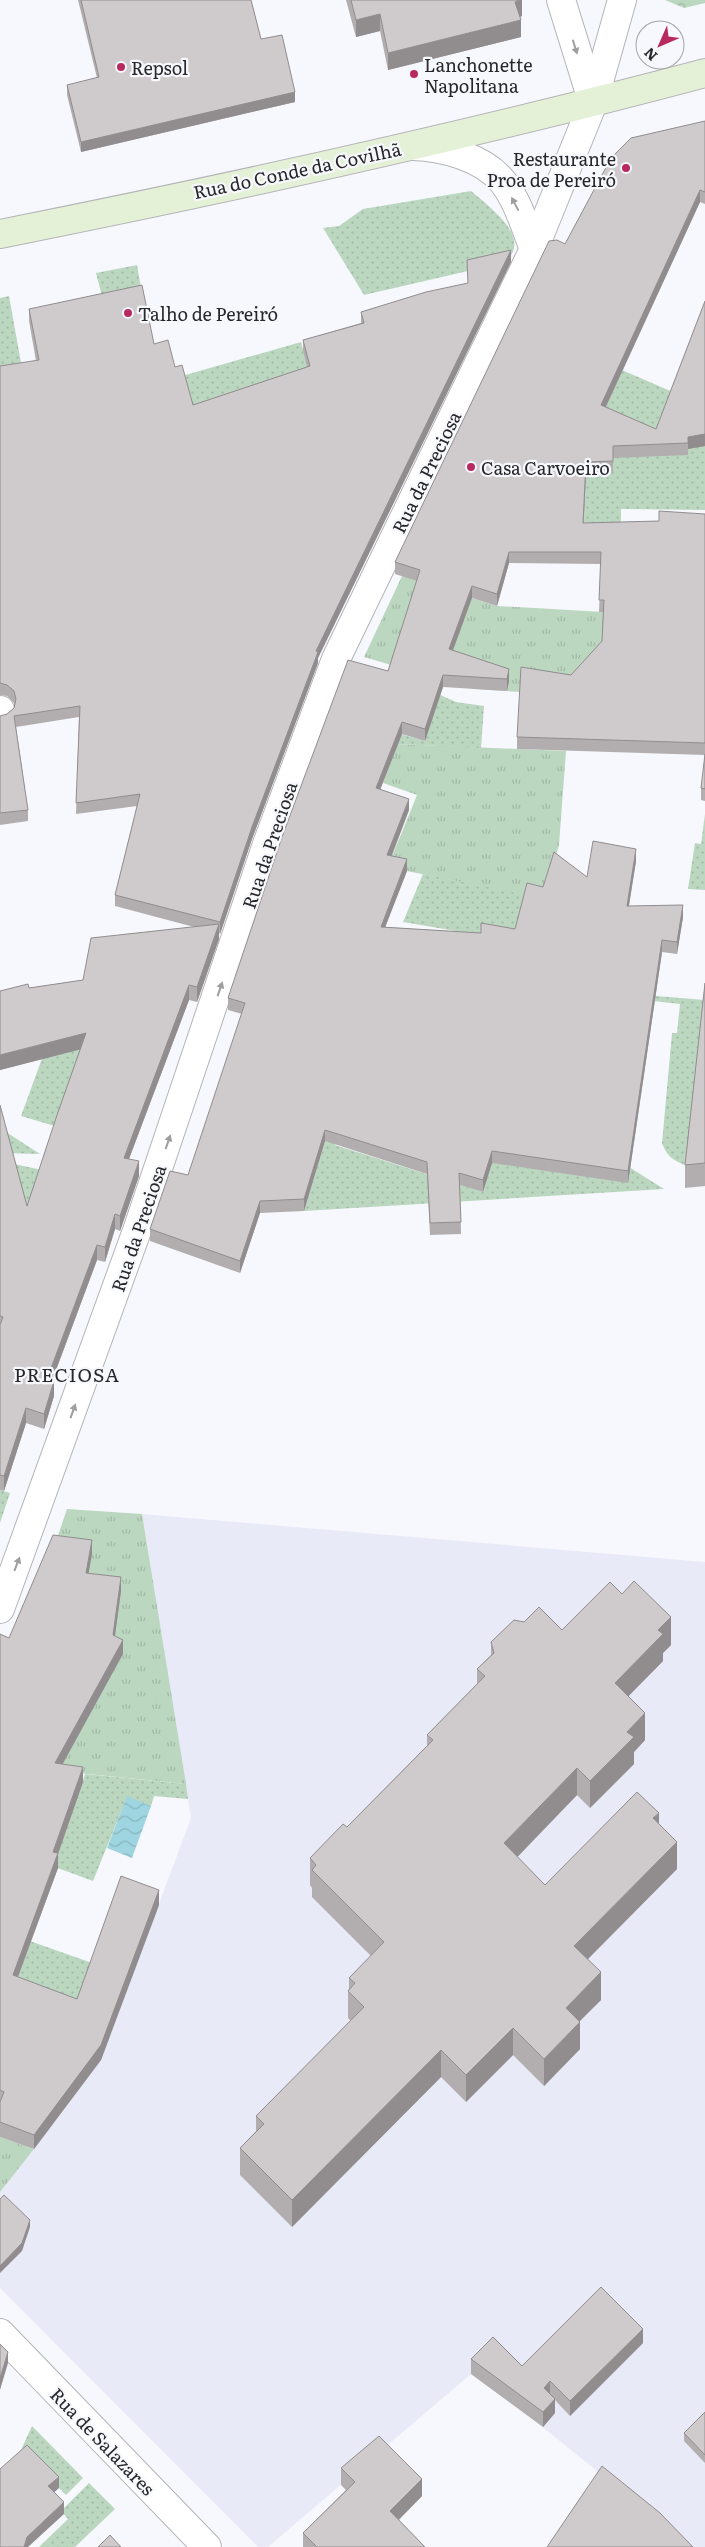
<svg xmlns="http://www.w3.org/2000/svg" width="705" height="2547" viewBox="0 0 705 2547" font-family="Literata,serif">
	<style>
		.built { fill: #e9eaf7 }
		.grass { fill: url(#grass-tufts) }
		.park { fill: url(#park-crowns) }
		.garden { fill: url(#garden-dots) }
		.water { fill: url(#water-waves) }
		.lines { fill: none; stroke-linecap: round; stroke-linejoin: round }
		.minor-casing { stroke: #b3b4b8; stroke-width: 30 }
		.tertiary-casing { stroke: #b3b4b8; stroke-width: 30 }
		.secondary-casing { stroke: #b3b4b8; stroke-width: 30 }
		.minor { stroke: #fff; stroke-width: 28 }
		.tertiary { stroke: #fff; stroke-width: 28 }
		.secondary { stroke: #e5f1d6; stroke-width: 28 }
		.wall { fill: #b2aeaf }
		.shaded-wall { fill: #918d8f }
		.building { fill: #cfcacc; stroke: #918d8f }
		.oneway { fill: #9e9e9f }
		.poi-dot { fill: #b82a5f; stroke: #f7f8fd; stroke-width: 2 }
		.labels { text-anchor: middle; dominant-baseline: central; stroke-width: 4.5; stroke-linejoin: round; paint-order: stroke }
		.poi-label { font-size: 18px; fill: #272729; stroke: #f7f8fd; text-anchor: start }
		.street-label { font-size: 18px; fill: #272729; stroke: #f7f8fd }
		.neighbourhood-label { font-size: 19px; letter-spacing: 1px; fill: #272729; stroke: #f7f8fd }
	</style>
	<defs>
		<pattern id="grass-tufts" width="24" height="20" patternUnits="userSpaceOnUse" patternTransform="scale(1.25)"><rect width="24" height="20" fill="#bbd7c0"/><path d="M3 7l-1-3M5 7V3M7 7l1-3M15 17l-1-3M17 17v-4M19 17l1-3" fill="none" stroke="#a1b9a5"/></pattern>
		<pattern id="park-crowns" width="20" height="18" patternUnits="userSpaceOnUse" patternTransform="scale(1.25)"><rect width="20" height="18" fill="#bbd7c0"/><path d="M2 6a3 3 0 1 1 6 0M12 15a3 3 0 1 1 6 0" fill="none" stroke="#a1b9a5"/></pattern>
		<pattern id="garden-dots" width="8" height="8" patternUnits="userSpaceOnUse" patternTransform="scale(1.25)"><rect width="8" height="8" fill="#bbd7c0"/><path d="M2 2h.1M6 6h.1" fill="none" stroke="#a1b9a5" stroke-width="1.8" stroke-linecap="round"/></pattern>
		<pattern id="water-waves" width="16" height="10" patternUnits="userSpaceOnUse" patternTransform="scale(1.25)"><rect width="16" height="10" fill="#9ed5e0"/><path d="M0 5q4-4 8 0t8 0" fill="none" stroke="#88b7c0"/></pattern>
	</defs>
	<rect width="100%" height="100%" fill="#f7f8fd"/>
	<path class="built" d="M 142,1514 L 705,1562 L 705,2547 L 684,2547 L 660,2522 L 530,2417 L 471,2374 L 268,2547 L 258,2547 L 0,2288 L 0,2192 L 101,2059 L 191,1818 Z"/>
	<g class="grass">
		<path d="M 402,576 L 497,606 L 604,612 L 599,697 L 473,689 L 364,657 Z"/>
		<path d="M 397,744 L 566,751 L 559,845 L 543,899 L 407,871 L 391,859 L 417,795 L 383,783 Z"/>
		<path d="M 67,1509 L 142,1514 L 186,1784 L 58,1771 L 123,1654 C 108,1614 81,1582 53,1550 Z"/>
		<path d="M 0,2137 L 34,2149 L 0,2192 Z"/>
	</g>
	<path class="park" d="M 665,0 L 705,0 L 705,3 L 684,8 Z"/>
	<g class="garden">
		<path d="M 471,191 C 485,203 519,228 514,248 C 513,253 509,258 507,262 L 364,295 L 323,228 L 339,226 L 363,209 Z"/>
		<path d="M 137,265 L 141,288 L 102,296 L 96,273 Z"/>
		<path d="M 9,296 L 23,374 L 0,378 L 0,298 Z"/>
		<path d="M 301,342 L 310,378 L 193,417 L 182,376 Z"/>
		<path d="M 622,370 L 705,406 L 705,510 L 621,509 L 621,534 L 601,553 L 552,476 L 601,417 Z"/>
		<path d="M 420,686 L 456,702 L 484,706 L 481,748 L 397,744 L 401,734 L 425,741 Z"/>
		<path d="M 705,814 L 705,890 L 688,889 L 695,843 L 701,844 Z"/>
		<path d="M 423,874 L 527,895 L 515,941 L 403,922 Z"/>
		<path d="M 545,987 L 705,1000 L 688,1166 C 674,1161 667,1157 662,1143 L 672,1033 L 677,1033 L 680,1004 L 545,989 L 629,1167 L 664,1189 L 304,1211 L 364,1012 L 335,1145 L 483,1192 Z"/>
		<path d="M 98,1014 L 58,1127 L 21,1116 L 55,1023 Z"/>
		<path d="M 3,1130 L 40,1154 L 0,1153 Z"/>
		<path d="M 14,1164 L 47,1171 L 34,1219 L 0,1181 Z"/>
		<path d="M 0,1490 L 10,1493 L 0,1523 Z"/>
		<path d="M 85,1774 L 186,1784 L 188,1799 L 154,1796 L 151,1806 L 127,1797 L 93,1881 L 44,1863 L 66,1831 Z"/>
		<path d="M 27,1940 L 95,1964 L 66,2044 L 11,1989 Z"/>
		<path d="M 32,2426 L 83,2478 L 66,2495 L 21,2450 Z"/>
		<path d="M 89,2483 L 115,2509 L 75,2547 L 39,2547 L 68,2519 L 61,2511 Z"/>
	</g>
	<path class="water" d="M 127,1796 L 151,1806 L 132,1858 L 107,1848 Z"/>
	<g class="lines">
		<defs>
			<g id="minor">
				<path d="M 561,0 L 593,103"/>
				<path d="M 593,103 L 622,0"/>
				<path d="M 413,146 C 443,147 483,157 503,182 C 518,201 525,227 534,249"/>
				<path d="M 0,710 L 0,712"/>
				<path d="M 0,2333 L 207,2547"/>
			</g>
			<path id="tertiary" d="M 0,1609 L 139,1225 L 267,844 L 336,659 L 534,249 L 593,103"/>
			<path id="secondary" d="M 0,234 C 236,187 472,135 705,73"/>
		</defs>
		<use href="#minor" class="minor-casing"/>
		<use href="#tertiary" class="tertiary-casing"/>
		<use href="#secondary" class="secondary-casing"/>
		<use href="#minor" class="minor"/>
		<use href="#tertiary" class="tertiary"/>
		<use href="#secondary" class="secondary"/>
	</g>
	<g class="wall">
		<path d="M 78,0 L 251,0 L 261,39 L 295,102 L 81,152 L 67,95 L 67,85 L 97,78 Z"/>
		<path d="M 346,0 L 522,0 L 522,16 L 520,17 L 521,37 L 388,70 L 380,31 L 356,37 Z"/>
		<path d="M 705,121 L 705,204 L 700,202 L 606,407 L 656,429 L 705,301 L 705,446 L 688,449 L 688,455 L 613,458 L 613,472 L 586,474 L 583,523 L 659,521 L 705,514 L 705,801 L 701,800 L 701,788 L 705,755 L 517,749 L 517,737 L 602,641 L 603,612 L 599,612 L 601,564 L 509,563 L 497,606 L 472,598 L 453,650 L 509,669 L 509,681 L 507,691 L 443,687 L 425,741 L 402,734 L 380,790 L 409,810 L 392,856 L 407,871 L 385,927 L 481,933 L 515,929 L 543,887 L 587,877 L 636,861 L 629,906 L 683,917 L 677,954 L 662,952 L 628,1183 L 492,1163 L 483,1192 L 460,1185 L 461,1234 L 430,1235 L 427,1174 L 325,1141 L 304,1211 L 260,1213 L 240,1273 L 150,1241 L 150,1229 L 188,1175 L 242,1014 L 228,1010 L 228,998 L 388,671 L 417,581 L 395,574 L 395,562 L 565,244 Z"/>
		<path d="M 467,260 L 511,262 L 318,658 L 318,663 L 252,839 L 220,934 L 219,933 L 219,939 L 197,1002 L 189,1000 L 129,1159 L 139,1176 L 120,1231 L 115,1229 L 105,1262 L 97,1260 L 52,1381 L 54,1396 L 44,1429 L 26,1423 L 4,1491 L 0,1490 L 0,1105 L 27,1206 L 80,1049 L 0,1070 L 0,991 L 29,988 L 83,980 L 194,927 L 115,906 L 115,895 L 137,806 L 76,814 L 79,717 L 16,727 L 28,810 L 28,821 L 0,825 L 0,716 L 7,714 L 14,708 L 14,703 L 7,696 L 0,695 L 0,366 L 36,361 L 29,321 L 29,309 L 154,344 L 175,367 L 193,405 L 307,367 L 303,351 L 303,340 L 361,323 L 361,312 L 468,283 Z"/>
		<path d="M 705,983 L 705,1186 L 685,1188 L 685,1165 Z"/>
		<path d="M 92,1554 L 88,1573 L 121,1591 L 115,1636 L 123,1654 L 62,1764 L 83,1782 L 58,1854 L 58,1868 L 18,1977 L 77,1999 L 159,1905 L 101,2060 L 34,2149 L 0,2137 L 0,1634 L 9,1638 Z"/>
		<path d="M 562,1630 L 671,1645 L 663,1653 L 663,1661 L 628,1696 L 645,1740 L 634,1752 L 634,1764 L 590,1808 L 577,1795 L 517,1857 L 545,1885 L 659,1824 L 677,1869 L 588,1959 L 601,2000 L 579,2021 L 580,2049 L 544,2086 L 513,2055 L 466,2102 L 441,2077 L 292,2227 L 240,2175 L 240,2148 L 256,2131 L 256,2116 L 351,2021 L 348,2018 L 348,1991 L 349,1989 L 349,1978 L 371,1956 L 312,1897 L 312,1888 L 310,1885 L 310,1858 L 347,1827 L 427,1746 L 427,1735 L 477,1684 L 477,1669 L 491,1655 L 491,1642 Z"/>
		<path d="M 643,2343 L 570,2416 L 555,2400 L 555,2413 L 543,2427 L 471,2374 L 471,2359 L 522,2366 Z"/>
		<path d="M 705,2412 L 705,2463 L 684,2441 L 684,2433 Z"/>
		<path d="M 341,2468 L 422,2496 L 399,2520 L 425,2547 L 303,2547 L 303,2533 L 346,2490 L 341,2485 Z"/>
	</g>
	<g class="shaded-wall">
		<path d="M 519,0 L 522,0 L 522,16 L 515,19 L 515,2 Z"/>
		<path d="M 380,14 L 380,31 L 356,37 L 356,20 Z"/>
		<path d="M 521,20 L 521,37 L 388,70 L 388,53 Z"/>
		<path d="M 295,92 L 295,102 L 81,152 L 81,142 Z"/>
		<path d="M 700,190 L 700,202 L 601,417 L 601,405 Z"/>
		<path d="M 511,250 L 511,262 L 318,658 L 318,663 L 252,839 L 220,934 L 220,922 L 252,827 L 316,651 Z"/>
		<path d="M 705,434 L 705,446 L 688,449 L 688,437 Z"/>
		<path d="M 586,462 L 586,474 L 583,535 L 583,523 Z"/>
		<path d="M 509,552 L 509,563 L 497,606 L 497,594 Z"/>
		<path d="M 472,586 L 472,598 L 449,661 L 449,649 Z"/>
		<path d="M 509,669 L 509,681 L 507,691 L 507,679 Z"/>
		<path d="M 443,675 L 443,687 L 425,741 L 425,729 Z"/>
		<path d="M 402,722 L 402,734 L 376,800 L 376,788 Z"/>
		<path d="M 409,799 L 409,810 L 387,867 L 387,855 Z"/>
		<path d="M 636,849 L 636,861 L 627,917 L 627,906 Z"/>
		<path d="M 407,859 L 407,871 L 381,938 L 381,927 Z"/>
		<path d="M 683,905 L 683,917 L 677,954 L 677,942 Z"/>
		<path d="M 219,924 L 219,939 L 197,1002 L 197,987 Z"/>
		<path d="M 662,940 L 662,952 L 628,1183 L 628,1171 Z"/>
		<path d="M 189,985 L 189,1000 L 124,1172 L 124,1158 Z"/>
		<path d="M 86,1033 L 86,1048 L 0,1070 L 0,1055 Z"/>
		<path d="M 325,1130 L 325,1141 L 304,1211 L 304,1199 Z"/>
		<path d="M 492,1151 L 492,1163 L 483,1192 L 483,1180 Z"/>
		<path d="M 139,1161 L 139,1176 L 120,1231 L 120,1216 Z"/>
		<path d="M 260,1201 L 260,1213 L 240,1273 L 240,1261 Z"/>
		<path d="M 115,1214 L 115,1229 L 105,1262 L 105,1247 Z"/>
		<path d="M 97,1245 L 97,1260 L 47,1394 L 47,1379 Z"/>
		<path d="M 54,1381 L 54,1396 L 44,1429 L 44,1414 Z"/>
		<path d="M 26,1408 L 26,1423 L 4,1491 L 4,1476 Z"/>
		<path d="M 92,1540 L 92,1554 L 86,1588 L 86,1573 Z"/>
		<path d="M 121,1577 L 121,1591 L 113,1650 L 113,1635 Z"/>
		<path d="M 671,1617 L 671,1645 L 663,1653 L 663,1661 L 615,1710 L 615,1683 L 658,1630 Z"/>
		<path d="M 123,1640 L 123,1654 L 55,1778 L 55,1763 Z"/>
		<path d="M 645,1713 L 645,1740 L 634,1752 L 634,1764 L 590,1808 L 590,1781 L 627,1732 Z"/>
		<path d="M 83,1767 L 83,1782 L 58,1854 L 58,1868 L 13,1990 L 13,1975 L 53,1852 Z"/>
		<path d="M 577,1768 L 577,1795 L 504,1871 L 504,1843 Z"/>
		<path d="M 659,1813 L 659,1840 L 653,1818 Z"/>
		<path d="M 677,1842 L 677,1869 L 574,1973 L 574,1946 Z"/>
		<path d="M 159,1890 L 159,1905 L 101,2060 L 34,2149 L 34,2135 Z"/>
		<path d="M 601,1972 L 601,2000 L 566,2035 L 566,2008 Z"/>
		<path d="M 580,2022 L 580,2049 L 544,2086 L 544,2059 Z"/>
		<path d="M 513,2028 L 513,2055 L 466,2102 L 466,2075 Z"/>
		<path d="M 441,2050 L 441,2077 L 292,2227 L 292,2200 Z"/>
		<path d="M 30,2220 L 30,2227 L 22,2251 L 0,2273 L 0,2266 Z"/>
		<path d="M 643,2329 L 643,2343 L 570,2416 L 570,2401 Z"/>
		<path d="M 8,2352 L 8,2363 L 0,2390 L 0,2378 Z"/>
		<path d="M 550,2381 L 550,2396 L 544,2388 Z"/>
		<path d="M 555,2399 L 555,2413 L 543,2427 L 543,2412 Z"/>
		<path d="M 59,2477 L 59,2488 L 48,2498 L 48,2486 Z"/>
		<path d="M 422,2479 L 422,2496 L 390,2528 L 390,2511 Z"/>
		<path d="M 64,2502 L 64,2514 L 28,2547 L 24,2547 L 27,2537 Z"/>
	</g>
	<g class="building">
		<path d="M 81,0 L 251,0 L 261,39 L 282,35 L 295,92 L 81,142 L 67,85 L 99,77 Z"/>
		<path d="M 351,0 L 519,0 L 515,2 L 521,20 L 388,53 L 380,14 L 356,20 Z"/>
		<path d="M 705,121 L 705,192 L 700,190 L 601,405 L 656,429 L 705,301 L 705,434 L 688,437 L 688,443 L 613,446 L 613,461 L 586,462 L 583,523 L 659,521 L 659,511 L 705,514 L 705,743 L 517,737 L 521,667 L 571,675 L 602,641 L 604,600 L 599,600 L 601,552 L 509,552 L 497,594 L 472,586 L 449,649 L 509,669 L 507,679 L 443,675 L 425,729 L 402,722 L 376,788 L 409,799 L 387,855 L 407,859 L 381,927 L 481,933 L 481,923 L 515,929 L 527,883 L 543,887 L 554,852 L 587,877 L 593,841 L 636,849 L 627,906 L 683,905 L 677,942 L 662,940 L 628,1171 L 492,1151 L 483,1180 L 459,1173 L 461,1222 L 430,1223 L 427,1162 L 325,1130 L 304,1199 L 260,1201 L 240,1261 L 150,1229 L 170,1171 L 188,1175 L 245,1003 L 228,998 L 282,837 L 348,660 L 388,671 L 420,570 L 395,562 L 549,241 L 557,240 L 565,244 L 611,158 L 631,138 Z"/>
		<path d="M 511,250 L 316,651 L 318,652 L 252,827 L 220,922 L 115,895 L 140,794 L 76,803 L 80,706 L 14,716 L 28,810 L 0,813 L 0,716 L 7,714 L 14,708 L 16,699 L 14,691 L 7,685 L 0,683 L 0,366 L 39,360 L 29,309 L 142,285 L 154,344 L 168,340 L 175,367 L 182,365 L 193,405 L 310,366 L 303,340 L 364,323 L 361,312 L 426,292 L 468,283 L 467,260 Z"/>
		<path d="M 705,754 L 705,789 L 701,788 Z"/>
		<path d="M 219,924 L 197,987 L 189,985 L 124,1158 L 139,1161 L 120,1216 L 115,1214 L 105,1247 L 97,1245 L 47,1379 L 54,1381 L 44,1414 L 26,1408 L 4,1476 L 0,1475 L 0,1325 L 3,1317 L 0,1316 L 0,1105 L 27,1206 L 58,1112 L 86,1033 L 0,1055 L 0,991 L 28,984 L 29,988 L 83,980 L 91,938 Z"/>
		<path d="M 705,983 L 705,1163 L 685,1165 Z"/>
		<path d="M 53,1535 L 92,1540 L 86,1573 L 121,1577 L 113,1635 L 123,1640 L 55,1763 L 83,1767 L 53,1852 L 58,1853 L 13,1975 L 77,1999 L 121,1876 L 159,1890 L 101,2045 L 34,2135 L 0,2122 L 0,2102 L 4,2092 L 0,2090 L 0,1634 L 9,1638 Z"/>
		<path d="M 634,1581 L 671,1617 L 658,1630 L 663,1634 L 615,1683 L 645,1713 L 627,1732 L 634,1737 L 590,1781 L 577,1768 L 504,1843 L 545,1885 L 637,1792 L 659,1813 L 653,1818 L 677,1842 L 574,1946 L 601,1972 L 566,2008 L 580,2022 L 544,2059 L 513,2028 L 466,2075 L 441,2050 L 292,2200 L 240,2148 L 264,2124 L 256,2116 L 364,2007 L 348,1991 L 355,1983 L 349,1978 L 384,1942 L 312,1870 L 316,1865 L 310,1858 L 343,1824 L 347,1827 L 433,1740 L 427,1735 L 485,1676 L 477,1669 L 494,1653 L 491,1642 L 514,1620 L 524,1622 L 539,1607 L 562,1630 L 610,1582 L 622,1594 Z"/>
		<path d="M 4,2195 L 30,2220 L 22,2243 L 0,2266 L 0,2199 Z"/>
		<path d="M 601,2287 L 643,2329 L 570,2401 L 550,2381 L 544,2388 L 555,2399 L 543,2412 L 471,2359 L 493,2337 L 522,2366 Z"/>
		<path d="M 0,2344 L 8,2352 L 0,2378 Z"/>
		<path d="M 705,2412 L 705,2455 L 684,2433 Z"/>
		<path d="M 379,2436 L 422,2479 L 390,2511 L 425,2547 L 317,2547 L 303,2533 L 355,2482 L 341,2468 Z"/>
		<path d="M 27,2445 L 59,2477 L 48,2486 L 64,2502 L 27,2537 L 24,2547 L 0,2547 L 0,2469 Z"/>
		<path d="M 602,2466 L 660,2513 L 693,2547 L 547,2547 Z"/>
		<path d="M 110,2535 L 121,2547 L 98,2547 Z"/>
	</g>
	<defs><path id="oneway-solid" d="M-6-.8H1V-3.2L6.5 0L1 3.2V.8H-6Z" transform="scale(1.25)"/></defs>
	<g class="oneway">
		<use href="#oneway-solid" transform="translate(575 47) rotate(73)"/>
		<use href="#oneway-solid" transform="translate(515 204) rotate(-118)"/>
		<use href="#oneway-solid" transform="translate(220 989) rotate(-71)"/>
		<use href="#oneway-solid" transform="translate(168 1142) rotate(-71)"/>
		<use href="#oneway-solid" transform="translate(73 1411) rotate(-70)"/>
		<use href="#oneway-solid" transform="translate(17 1564) rotate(-69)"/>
	</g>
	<g class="poi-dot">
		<circle cx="121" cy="67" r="5"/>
		<circle cx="414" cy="74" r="5"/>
		<circle cx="626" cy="168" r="5"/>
		<circle cx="128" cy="313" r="5"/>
		<circle cx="471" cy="467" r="5"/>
	</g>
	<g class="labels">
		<g class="poi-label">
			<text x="424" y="64">Lanchonette<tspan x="424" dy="21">Napolitana</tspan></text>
			<text x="131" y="67">Repsol</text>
			<text x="616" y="158" text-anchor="end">Restaurante<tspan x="616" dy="21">Proa de Pereiró</tspan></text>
			<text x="138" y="313">Talho de Pereiró</text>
			<text x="481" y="467">Casa Carvoeiro</text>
		</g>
		<g class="street-label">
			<text transform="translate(297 170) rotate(-12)">Rua do Conde da Covilhã</text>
			<text transform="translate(426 472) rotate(-64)">Rua da Preciosa</text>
			<text transform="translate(269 845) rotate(-71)">Rua da Preciosa</text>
			<text transform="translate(138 1228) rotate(-71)">Rua da Preciosa</text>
			<text transform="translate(103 2441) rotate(46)">Rua de Salazares</text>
		</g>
		<g class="neighbourhood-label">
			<text x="67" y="1374">PRECIOSA</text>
		</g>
	</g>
	<g transform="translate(660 45) rotate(225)"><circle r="24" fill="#f7f8fd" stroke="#a4a4a8"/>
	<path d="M0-4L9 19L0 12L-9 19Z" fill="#b82a5f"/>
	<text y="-8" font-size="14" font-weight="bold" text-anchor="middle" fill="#272729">N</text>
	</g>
</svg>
